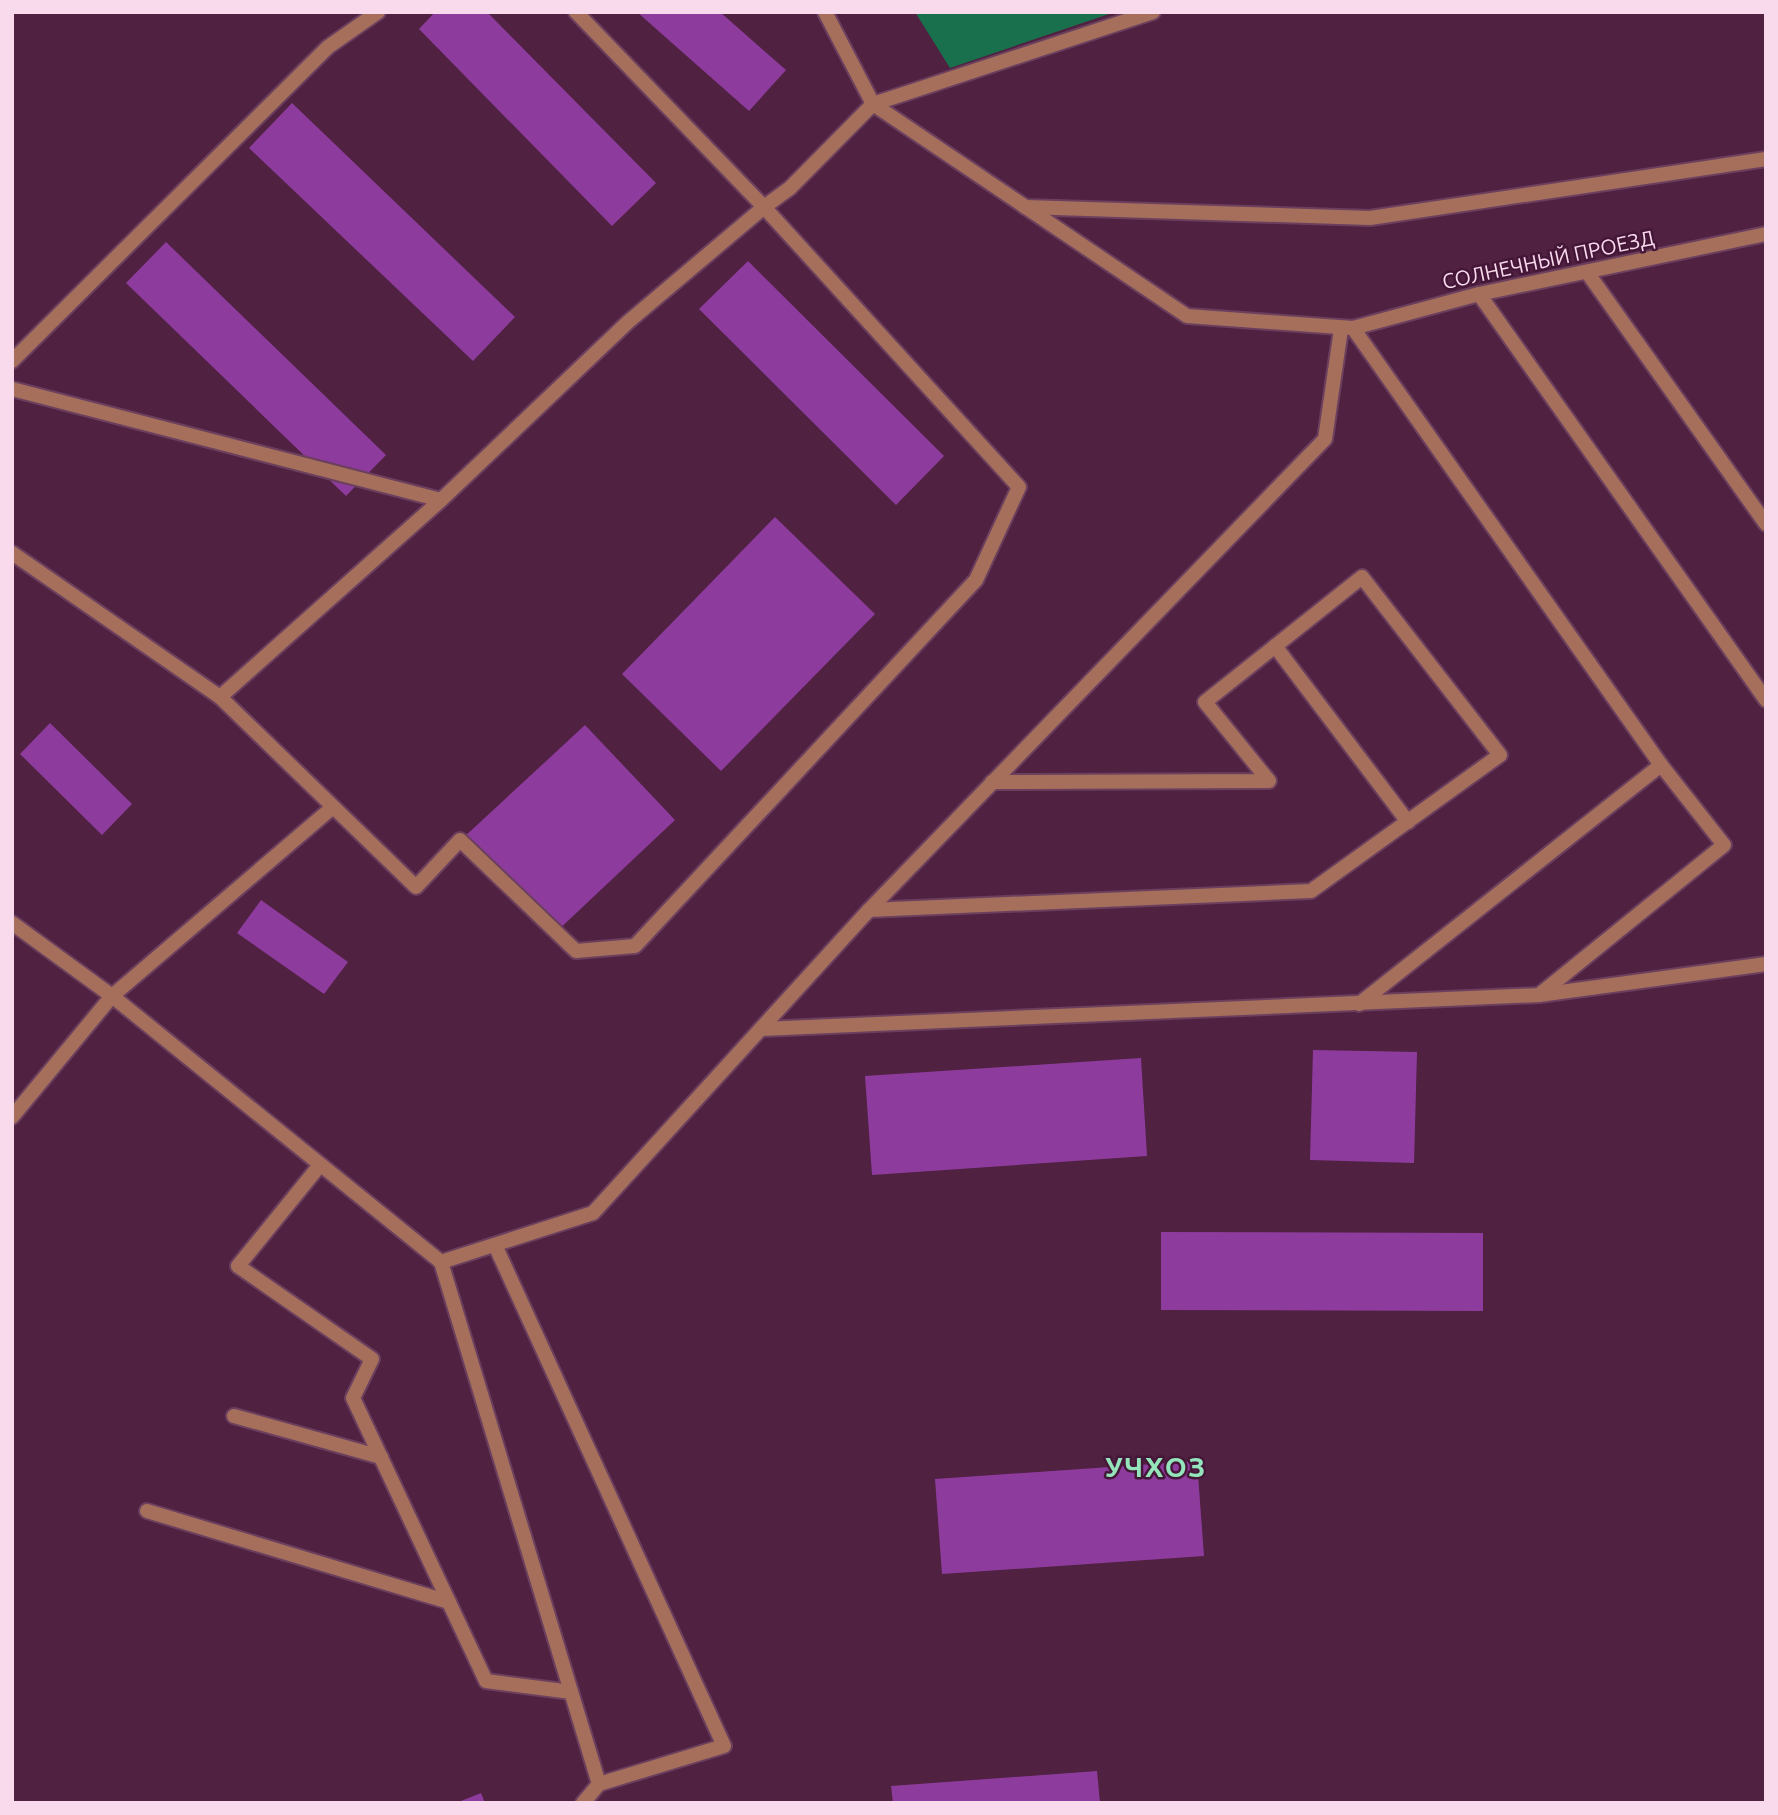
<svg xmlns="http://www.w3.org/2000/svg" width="1778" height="1815" viewBox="0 0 1778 1815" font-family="Ubuntu,sans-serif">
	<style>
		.forest { fill: #18704c }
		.building { fill: #8d3c9d }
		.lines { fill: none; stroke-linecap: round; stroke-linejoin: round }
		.lane-casing { stroke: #6b3f5d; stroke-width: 18 }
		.street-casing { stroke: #6b3f5d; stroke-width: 18 }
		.lane { stroke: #a56f5c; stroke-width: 14 }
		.street { stroke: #a56f5c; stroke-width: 14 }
		.labels { text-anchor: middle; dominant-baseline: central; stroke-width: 5; stroke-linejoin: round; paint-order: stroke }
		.street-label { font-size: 21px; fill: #f9daed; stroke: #441637 }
		.district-label { font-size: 28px; font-weight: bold; letter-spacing: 2px; fill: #94e5bb; stroke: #441637 }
	</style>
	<rect width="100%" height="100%" fill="#502141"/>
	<path class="forest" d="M 915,12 L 1115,12 L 950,68 Z"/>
	<g class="building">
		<path d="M 435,12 L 487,12 L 656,183 L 612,226 L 419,29 Z"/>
		<path d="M 637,12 L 720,12 L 786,70 L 749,111 Z"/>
		<path d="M 292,103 L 515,317 L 473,361 L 249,148 Z"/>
		<path d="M 166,242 L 386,455 L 346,496 L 126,283 Z"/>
		<path d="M 748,261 L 944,456 L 896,505 L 699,309 Z"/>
		<path d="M 775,517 L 875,614 L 721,771 L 622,674 Z"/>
		<path d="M 50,723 L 132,804 L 102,835 L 20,754 Z"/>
		<path d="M 585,725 L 675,820 L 554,934 L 463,838 Z"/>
		<path d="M 261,900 L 348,962 L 324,994 L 237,933 Z"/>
		<path d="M 1313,1050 L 1417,1052 L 1414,1163 L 1310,1160 Z"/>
		<path d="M 1141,1058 L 1147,1156 L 872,1175 L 865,1076 Z"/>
		<path d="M 1161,1232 L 1483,1233 L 1483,1311 L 1161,1310 Z"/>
		<path d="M 1197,1461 L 1204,1556 L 942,1574 L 935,1479 Z"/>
		<path d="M 1097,1771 L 1100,1803 L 893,1803 L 891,1786 Z"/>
		<path d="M 481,1793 L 485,1803 L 456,1803 Z"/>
	</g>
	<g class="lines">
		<defs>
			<g id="lane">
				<path d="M 576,12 L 764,207 L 1019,487 L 976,580 L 635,946 L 576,951 L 460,840 L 416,887 L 220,697 L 441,500 L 628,322 L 764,207 L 790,188 L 873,104"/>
				<path d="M 1025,207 L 1370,218 L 1766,159"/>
				<path d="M 1587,272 L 1766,524"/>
				<path d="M 1479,294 L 1766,700"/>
				<path d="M 12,361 L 328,47 L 378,12"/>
				<path d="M 12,389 L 441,500"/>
				<path d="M 1275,646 L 1408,822"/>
				<path d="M 869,910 L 1311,891 L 1500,755 L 1362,577 L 1205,702 L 1269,781 L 992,782"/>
				<path d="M 1539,995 L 1766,964"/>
				<path d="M 112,996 L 333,807"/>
				<path d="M 1359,1004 L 1661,765"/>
				<path d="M 761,1029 L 1539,995 L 1724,845 L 1661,765 L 1353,328"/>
				<path d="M 320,1165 L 238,1266 L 372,1359 L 353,1398 L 486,1681 L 571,1692"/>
				<path d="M 495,1245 L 724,1746 L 599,1784"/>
				<path d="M 441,1262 L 593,1213 L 869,910 L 1325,439 L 1341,329"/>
				<path d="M 234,1416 L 381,1457"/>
				<path d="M 147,1511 L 449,1602"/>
			</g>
			<g id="street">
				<path d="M 825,12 L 873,104 L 1187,316 L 1353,328 L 1479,294 L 1766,234"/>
				<path d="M 873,104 L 1153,12"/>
				<path d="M 12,553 L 220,697"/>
				<path d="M 12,923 L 112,996 L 441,1262 L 599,1784 L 583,1803"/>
				<path d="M 12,1117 L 112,996"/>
			</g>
		</defs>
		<use href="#lane" class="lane-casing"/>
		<use href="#street" class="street-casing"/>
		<use href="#lane" class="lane"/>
		<use href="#street" class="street"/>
	</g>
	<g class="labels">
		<g class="street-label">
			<text transform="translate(1548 259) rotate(-12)">СОЛНЕЧНЫЙ ПРОЕЗД</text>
		</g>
		<g class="district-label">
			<text x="1156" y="1466">УЧХОЗ</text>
		</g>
	</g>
	<rect width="1778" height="1815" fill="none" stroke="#f9daed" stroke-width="28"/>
</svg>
